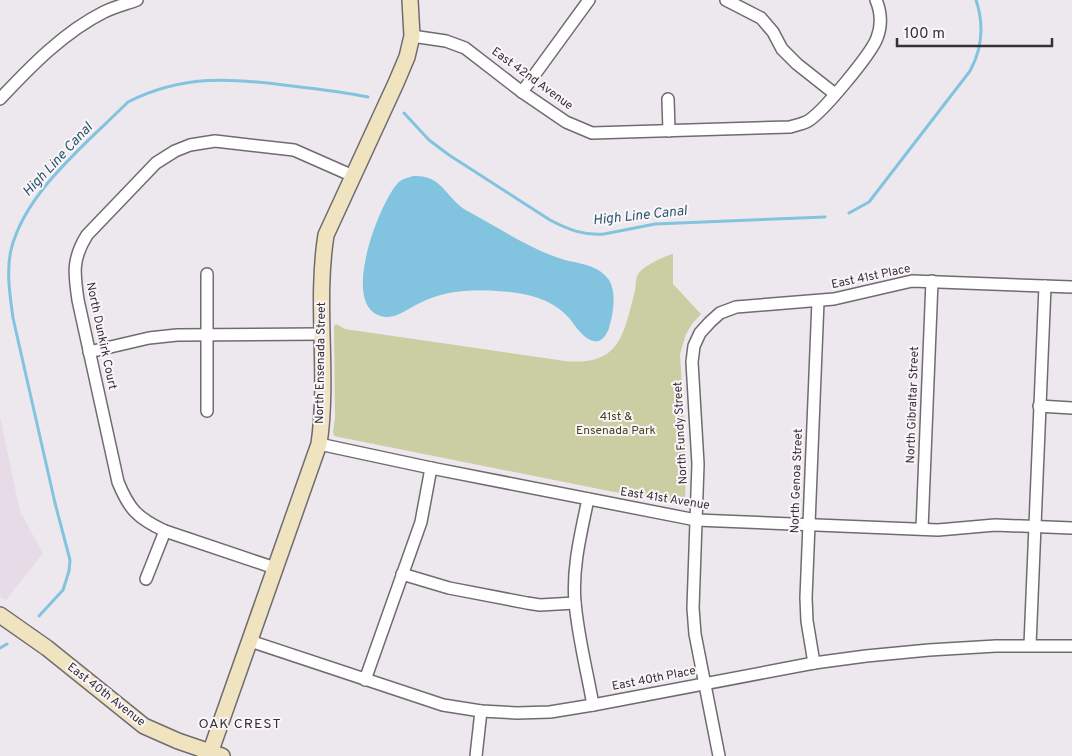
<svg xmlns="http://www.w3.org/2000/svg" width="1072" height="756" viewBox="0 0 1072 756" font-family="Overpass,sans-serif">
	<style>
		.built { fill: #e6dbe6 }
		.green { fill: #cacea2 }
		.water { fill: #82c4e0 }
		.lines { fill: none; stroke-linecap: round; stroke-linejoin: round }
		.stream { stroke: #82c4e0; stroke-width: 3 }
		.street-casing { stroke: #706b70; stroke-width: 14 }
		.secondary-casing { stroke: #706b70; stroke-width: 18 }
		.street { stroke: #fff; stroke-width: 11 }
		.secondary { stroke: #f0e4c0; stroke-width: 15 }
		.labels { text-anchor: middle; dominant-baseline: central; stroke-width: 4; stroke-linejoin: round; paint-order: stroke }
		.street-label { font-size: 12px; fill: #343234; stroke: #fbf5fa }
		.park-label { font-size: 12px; fill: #444519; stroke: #fbf5fa }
		.water-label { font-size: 14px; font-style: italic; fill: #25596d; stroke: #fbf5fa }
		.neighbourhood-label { font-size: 14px; letter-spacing: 1px; fill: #343234; stroke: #fbf5fa }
	</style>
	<rect width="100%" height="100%" fill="#ede8ed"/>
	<path class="built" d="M 0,417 L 20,512 L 43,553 L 6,600 L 0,597 Z"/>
	<path class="green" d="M 673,254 L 673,284 L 701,314 L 692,324 L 686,334 L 680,354 L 686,462 L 685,501 L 679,505 L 334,436 L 333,432 L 335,417 L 334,326 L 336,324 L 345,329 L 565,361 C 621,366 623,335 635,291 C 636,286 635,277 639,273 C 644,266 664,256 673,254 Z"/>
	<path class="water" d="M 413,176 C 441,175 444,194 464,209 C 496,226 531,250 565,260 C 582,264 598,265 609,280 C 617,293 613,314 609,328 C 607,334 602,343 594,341 C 581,339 573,320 564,313 C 547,297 520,292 497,291 C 471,289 443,291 420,303 C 406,309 394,322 378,315 C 342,300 379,205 397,184 C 401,179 407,178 413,176 Z"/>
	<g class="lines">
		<g class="stream">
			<path d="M 404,113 L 429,140 L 449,155 L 550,220 C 567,229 584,236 604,234 L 655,224 L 825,217"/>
			<path d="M 849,213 L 869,202 L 970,71 C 982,49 984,24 976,0"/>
			<path d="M 39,616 L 63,590 L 69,571 L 70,560 L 55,503 L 13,318 C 10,295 6,272 11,250 C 25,192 87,143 128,102 C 183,74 233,78 292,86 C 318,89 343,92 368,97"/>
			<path d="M 0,648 L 7,644"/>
		</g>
		<defs>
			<g id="street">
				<path d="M 726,0 L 761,18 L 773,32 L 782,49 L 797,64 L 835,94"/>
				<path d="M 412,36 L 446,41 L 465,48 L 522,92 L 566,122 L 592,133 L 790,127 C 796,125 803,124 808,121 C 823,112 871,54 877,38 C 882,25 881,12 876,0"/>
				<path d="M 522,92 L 589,0"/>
				<path d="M 0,99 C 31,66 64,32 104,12 C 114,7 126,4 137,0"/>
				<path d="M 668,99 L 669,131"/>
				<path d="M 207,274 L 207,411"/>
				<path d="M 89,352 L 149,338 L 177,335 L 322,334"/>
				<path d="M 1039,406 L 1072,408"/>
				<path d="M 319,444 L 431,468 L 696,520 L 938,530 L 995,525 L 1072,528"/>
				<path d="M 588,499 C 581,533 572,568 575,602 C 578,637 587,671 593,705"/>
				<path d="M 922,529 L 932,281"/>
				<path d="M 275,568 L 165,531 C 137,518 129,509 118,482 L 78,300 C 74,273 72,259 87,235 L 156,163 L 175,151 L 190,145 L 215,141 L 294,150 L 353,176"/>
				<path d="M 402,574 L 449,588 L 527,603 L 540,605 L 575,603"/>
				<path d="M 146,579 L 165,531"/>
				<path d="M 250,641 L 443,705 L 481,711 L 517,713 L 550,712 L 593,705 L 814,663 L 866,656 L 929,650 L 996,646 L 1072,646"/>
				<path d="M 1030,645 L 1045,286"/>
				<path d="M 814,663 L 807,621 L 806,598 L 818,301"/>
				<path d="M 365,680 L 421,522 L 431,468"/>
				<path d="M 476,756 L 481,711"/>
				<path d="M 719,756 L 695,634 L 693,608 L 698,464 L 692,362 L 694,346 L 700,333 L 710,322 L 720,313 L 736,307 L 834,299 L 912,281 L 1072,287"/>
			</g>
			<g id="secondary">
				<path d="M 0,615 L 47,648 L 144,726 L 178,741 L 222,756"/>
				<path d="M 209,756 L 319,444 C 329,375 315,304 326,235 L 396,83 L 407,57 L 412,36 L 410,0"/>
			</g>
		</defs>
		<use href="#street" class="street-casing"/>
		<use href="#secondary" class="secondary-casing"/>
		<use href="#street" class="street"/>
		<use href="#secondary" class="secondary"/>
	</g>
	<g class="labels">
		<g class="street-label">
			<text transform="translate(532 79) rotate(36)">East 42nd Avenue</text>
			<text transform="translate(871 277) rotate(-12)">East 41st Place</text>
			<text transform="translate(101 336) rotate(78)">North Dunkirk Court</text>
			<text transform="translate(321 363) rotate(-89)">North Ensenada Street</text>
			<text transform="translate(913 405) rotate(-88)">North Gibraltar Street</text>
			<text transform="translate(681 433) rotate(-93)">North Fundy Street</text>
			<text transform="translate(797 481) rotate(-88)">North Genoa Street</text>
			<text transform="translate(665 499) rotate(9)">East 41st Avenue</text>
			<text transform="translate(654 679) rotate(-11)">East 40th Place</text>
			<text transform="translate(106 695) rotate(38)">East 40th Avenue</text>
		</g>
		<g class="park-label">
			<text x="616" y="417">41st &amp;<tspan x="616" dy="14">Ensenada Park</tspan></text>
		</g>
		<g class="water-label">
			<text transform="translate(58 160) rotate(-47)">High Line Canal</text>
			<text transform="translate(640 216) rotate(-6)">High Line Canal</text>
		</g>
		<g class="neighbourhood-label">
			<text x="240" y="724">OAK CREST</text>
		</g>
	</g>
	<path d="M897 38v8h155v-8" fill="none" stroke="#343234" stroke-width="2.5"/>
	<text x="904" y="38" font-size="15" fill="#343234" stroke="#fbf5fa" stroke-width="4" paint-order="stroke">100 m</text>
</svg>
